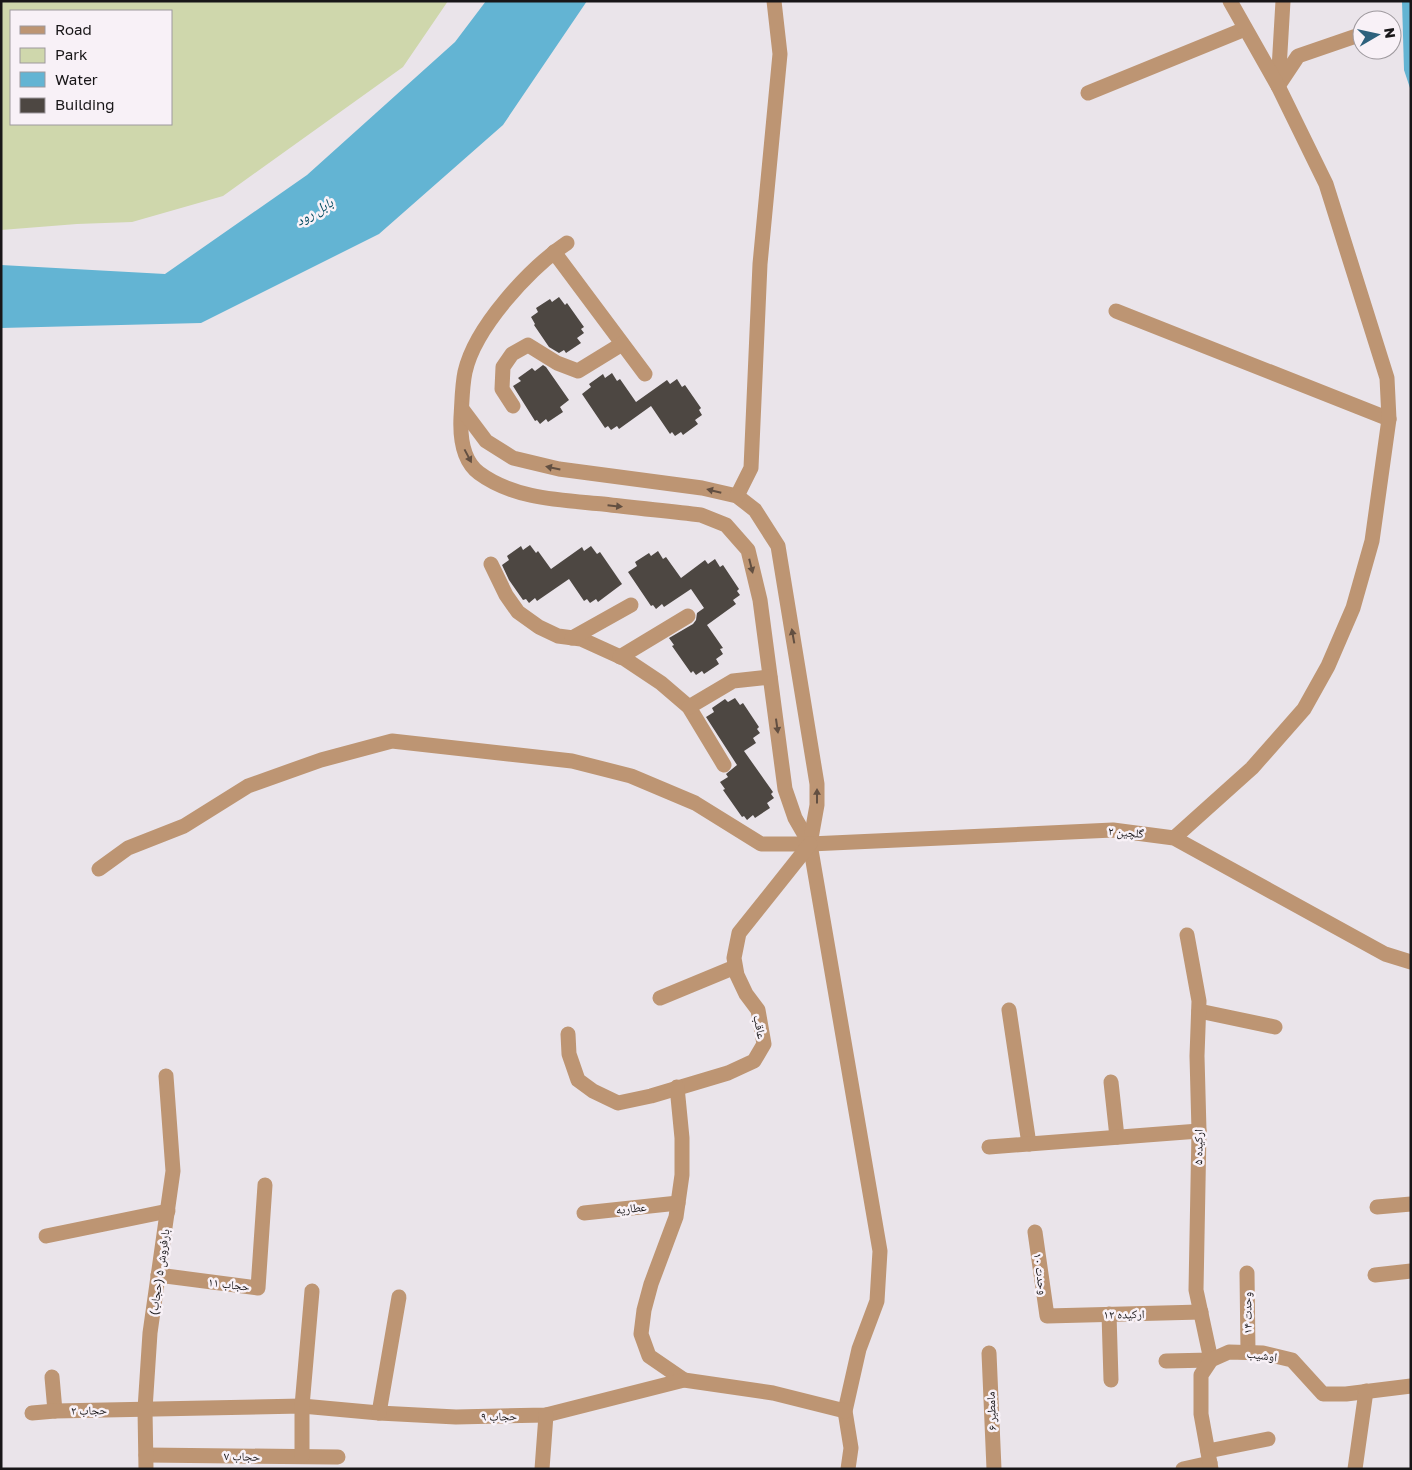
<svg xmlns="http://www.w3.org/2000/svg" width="1412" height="1470" viewBox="0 0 1412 1470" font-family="'Golos Text','Noto Naskh Arabic',sans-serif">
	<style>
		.green { fill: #cfd7ac; fill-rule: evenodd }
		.water { fill: #63b4d3 }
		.building { fill: #4d4742 }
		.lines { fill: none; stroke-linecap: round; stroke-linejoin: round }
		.minor { stroke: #bd9573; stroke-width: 15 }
		.oneway { fill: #624f41 }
		.labels { text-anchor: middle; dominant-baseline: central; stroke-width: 5; stroke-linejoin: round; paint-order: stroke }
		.street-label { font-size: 12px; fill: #181618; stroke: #f8f1f7 }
		.water-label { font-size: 14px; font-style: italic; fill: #014b61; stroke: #f8f1f7 }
	</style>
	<rect width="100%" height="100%" fill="#eae4ea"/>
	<path class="green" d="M 1,1 L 448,1 L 403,67 L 223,196 L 132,222 L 77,224 L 1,230 ZM 11,11 L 171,11 L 171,124 L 11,124 Z"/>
	<g class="water">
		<path d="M 486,1 L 587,1 L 503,125 L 379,234 L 201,323 L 1,328 L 1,265 L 165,274 L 307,175 L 455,42 Z"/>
		<path d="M 1402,1 L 1411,1 L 1411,91 L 1404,70 Z"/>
	</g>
	<g class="building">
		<path d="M 559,297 L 565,305 L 567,303 L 584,327 L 581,329 L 584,333 L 577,338 L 581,343 L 566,353 L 564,350 L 559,353 L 549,347 L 534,325 L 535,324 L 531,317 L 538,312 L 536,308 L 550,299 L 552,302 Z"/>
		<path d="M 543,365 L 546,367 L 569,400 L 560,407 L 563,412 L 548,422 L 546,419 L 540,424 L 537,420 L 535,421 L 513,386 L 521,381 L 518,378 L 532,368 L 535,371 Z"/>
		<path d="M 612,373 L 617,381 L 620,379 L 636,402 L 667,380 L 670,384 L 677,379 L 682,387 L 685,385 L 701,408 L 699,410 L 702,415 L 695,420 L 698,424 L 683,435 L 681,432 L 675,436 L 672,432 L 670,434 L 651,406 L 619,429 L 617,426 L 611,430 L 608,426 L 605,428 L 582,394 L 591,387 L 589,384 L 603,374 L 605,378 Z"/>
		<path d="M 530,545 L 536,553 L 538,551 L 551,569 L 582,547 L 584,551 L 591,546 L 597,554 L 600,552 L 622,584 L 598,602 L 596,599 L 590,603 L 587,599 L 584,601 L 569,579 L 537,601 L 535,598 L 529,603 L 526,599 L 523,600 L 509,580 L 502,565 L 509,560 L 507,556 L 521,546 L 523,550 Z"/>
		<path d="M 658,551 L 663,559 L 666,557 L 681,578 L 705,560 L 708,564 L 715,559 L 720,567 L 723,565 L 739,589 L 737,591 L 740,595 L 733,600 L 736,604 L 707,625 L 723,648 L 720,649 L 723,654 L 716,659 L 719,664 L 704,674 L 702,671 L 696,675 L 693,671 L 691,673 L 672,646 L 674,645 L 669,638 L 693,624 L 696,620 L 697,613 L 704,608 L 691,589 L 664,607 L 662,604 L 656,609 L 653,605 L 651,606 L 628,572 L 637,566 L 635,562 L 649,553 L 651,556 Z"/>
		<path d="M 735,698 L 740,705 L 743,703 L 759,727 L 757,729 L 760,733 L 753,738 L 756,743 L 744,751 L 773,792 L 771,794 L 774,798 L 767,803 L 770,808 L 755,818 L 753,815 L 747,820 L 744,816 L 742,817 L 723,790 L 725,789 L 720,782 L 728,777 L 726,774 L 737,765 L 706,717 L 714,712 L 712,708 L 725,699 L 728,702 Z"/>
	</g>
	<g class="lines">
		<g class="minor">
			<path d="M 1283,1 L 1278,86 L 1298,56 L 1362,34"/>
			<path d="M 1088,93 L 1245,29"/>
			<path d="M 567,243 C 530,268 475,327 465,372 C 462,386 462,403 461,417 C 460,437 462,460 479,473 C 514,499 561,500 603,504 C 635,508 668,511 701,515 L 726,525 L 748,550 L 760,600 L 785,789 L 795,818 L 810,844"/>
			<path d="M 554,252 L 645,374"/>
			<path d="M 1116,311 L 1389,419"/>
			<path d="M 513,406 L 502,389 L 503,367 L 512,354 L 528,345 L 557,363 L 578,371 L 622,344"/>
			<path d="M 462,409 L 486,441 L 513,458 L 559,469 L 702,488 L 737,496 L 755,510 L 778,546 L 817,784 L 817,805 L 810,844 L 880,1251 L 877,1301 L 859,1349 L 845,1411 L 851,1448 L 848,1469"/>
			<path d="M 737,496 L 751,468 L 760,264 L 780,54 L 774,1"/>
			<path d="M 491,564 L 506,595 L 518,612 L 539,627 L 558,636 L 581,639 L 625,659 L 661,683 L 689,707 L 724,765"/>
			<path d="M 572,638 L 631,605"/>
			<path d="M 620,657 L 688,616"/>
			<path d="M 689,707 L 733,681 L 770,677"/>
			<path d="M 1174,838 L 1252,768 L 1304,709 L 1328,666 L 1353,608 L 1372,541 L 1389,419 L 1387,378 L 1326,184 L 1278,86 L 1230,1"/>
			<path d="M 99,869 L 128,848 L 184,826 L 248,786 L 321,760 L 392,741 L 572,761 L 631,776 L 695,803 L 761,844 L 810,844 L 1113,830 L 1174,838 L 1385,954 L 1411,962"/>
			<path d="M 660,998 L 735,967"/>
			<path d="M 1009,1010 L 1029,1144"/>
			<path d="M 1199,1011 L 1275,1027"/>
			<path d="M 568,1034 L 569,1054 L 578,1080 L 593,1091 L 618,1103 L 651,1096 L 728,1073 L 754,1061 L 764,1044 L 758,1010 L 746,994 L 737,975 L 734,958 L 739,933 L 810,844"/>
			<path d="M 1111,1082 L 1117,1137"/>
			<path d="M 677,1087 L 682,1138 L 682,1175 L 676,1217 L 651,1284 L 644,1310 L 641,1334 L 649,1356 L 684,1380"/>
			<path d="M 989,1147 L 1199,1131"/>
			<path d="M 1377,1207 L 1411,1204"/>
			<path d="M 584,1213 L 678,1203"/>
			<path d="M 1035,1232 L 1047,1316 L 1201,1312"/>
			<path d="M 46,1236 L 168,1211"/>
			<path d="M 1247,1273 L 1248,1352"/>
			<path d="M 158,1275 L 258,1288 L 265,1185"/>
			<path d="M 1375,1275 L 1411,1271"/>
			<path d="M 1109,1314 L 1111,1380"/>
			<path d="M 989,1353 L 994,1469"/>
			<path d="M 1166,1361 L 1211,1360 L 1196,1290 L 1199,1131 L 1197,1056 L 1199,1001 L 1187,935"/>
			<path d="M 52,1377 L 55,1411"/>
			<path d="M 32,1413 L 55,1411 L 302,1406 L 379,1413 L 456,1417 L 546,1415 L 684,1380 L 773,1393 L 845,1411"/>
			<path d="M 379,1413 L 399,1297"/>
			<path d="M 1208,1451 L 1268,1439"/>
			<path d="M 146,1455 L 338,1457"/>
			<path d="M 302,1456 L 302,1406 L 312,1291"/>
			<path d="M 146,1469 L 145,1409 L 150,1333 L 173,1171 L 166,1076"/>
			<path d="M 542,1469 L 546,1415"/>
			<path d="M 1183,1469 L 1210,1463"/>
			<path d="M 1211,1469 L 1201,1414 L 1201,1375 L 1211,1360 L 1229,1352 L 1263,1353 L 1292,1360 L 1323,1394 L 1346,1394 L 1411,1386"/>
			<path d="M 1355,1469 L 1366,1391"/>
		</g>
	</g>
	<defs><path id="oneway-solid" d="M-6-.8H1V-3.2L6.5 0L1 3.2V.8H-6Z" transform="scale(1.25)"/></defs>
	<g class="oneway">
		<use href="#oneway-solid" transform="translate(468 456) rotate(62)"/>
		<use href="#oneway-solid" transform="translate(553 468) rotate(-168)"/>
		<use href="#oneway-solid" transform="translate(714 491) rotate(-166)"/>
		<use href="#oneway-solid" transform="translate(615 506) rotate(6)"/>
		<use href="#oneway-solid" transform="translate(751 566) rotate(76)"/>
		<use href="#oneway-solid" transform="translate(793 636) rotate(-100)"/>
		<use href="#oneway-solid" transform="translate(777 726) rotate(82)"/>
		<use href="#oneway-solid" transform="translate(817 796) rotate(-90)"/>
	</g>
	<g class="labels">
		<g class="street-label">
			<text transform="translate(1126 832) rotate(5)">گلچین ۲</text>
			<text transform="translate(760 1027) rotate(79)">عاقب</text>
			<text transform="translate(1198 1147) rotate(-89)">ارکیده ۵</text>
			<text transform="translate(631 1208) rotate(-6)">عطاریه</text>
			<text transform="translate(159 1272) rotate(-82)">بارفروش ۵ (حجاب)</text>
			<text transform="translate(1041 1274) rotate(82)">وحدت ۱۰</text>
			<text transform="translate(229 1284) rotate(7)">حجاب ۱۱</text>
			<text transform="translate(1247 1313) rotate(-91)">وحدت ۱۴</text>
			<text transform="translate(1124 1314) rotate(-1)">ارکیده ۱۲</text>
			<text transform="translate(1262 1355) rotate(7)">اوشیب</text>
			<text transform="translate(89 1410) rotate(-1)">حجاب ۲</text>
			<text transform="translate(991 1411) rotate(-93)">مامطیر ۶</text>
			<text transform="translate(499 1416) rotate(-1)">حجاب ۹</text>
			<text transform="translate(242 1456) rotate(1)">حجاب ۷</text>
		</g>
		<g class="water-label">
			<text transform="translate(314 211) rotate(-31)">بابل رود</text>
		</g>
	</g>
	<rect width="1412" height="1470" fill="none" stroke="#181618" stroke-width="5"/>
	<rect x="10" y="10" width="162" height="115" fill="#f8f1f7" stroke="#9e999e"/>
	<rect x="20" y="26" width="25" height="8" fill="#bd9573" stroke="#9e999e"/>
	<text x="55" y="35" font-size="15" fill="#181618">Road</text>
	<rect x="20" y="48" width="25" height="15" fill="#cfd7ac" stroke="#9e999e"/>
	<text x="55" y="60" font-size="15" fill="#181618">Park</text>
	<rect x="20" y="72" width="25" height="15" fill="#63b4d3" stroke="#9e999e"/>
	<text x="55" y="85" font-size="15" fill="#181618">Water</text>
	<rect x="20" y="98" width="25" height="15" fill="#4d4742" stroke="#9e999e"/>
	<text x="55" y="110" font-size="15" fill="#181618">Building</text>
	<g transform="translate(1377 35) rotate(81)"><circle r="24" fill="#f8f1f7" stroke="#9e999e"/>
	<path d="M0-4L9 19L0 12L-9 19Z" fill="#2d617d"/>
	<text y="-8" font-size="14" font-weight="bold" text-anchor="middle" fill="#181618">N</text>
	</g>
</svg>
